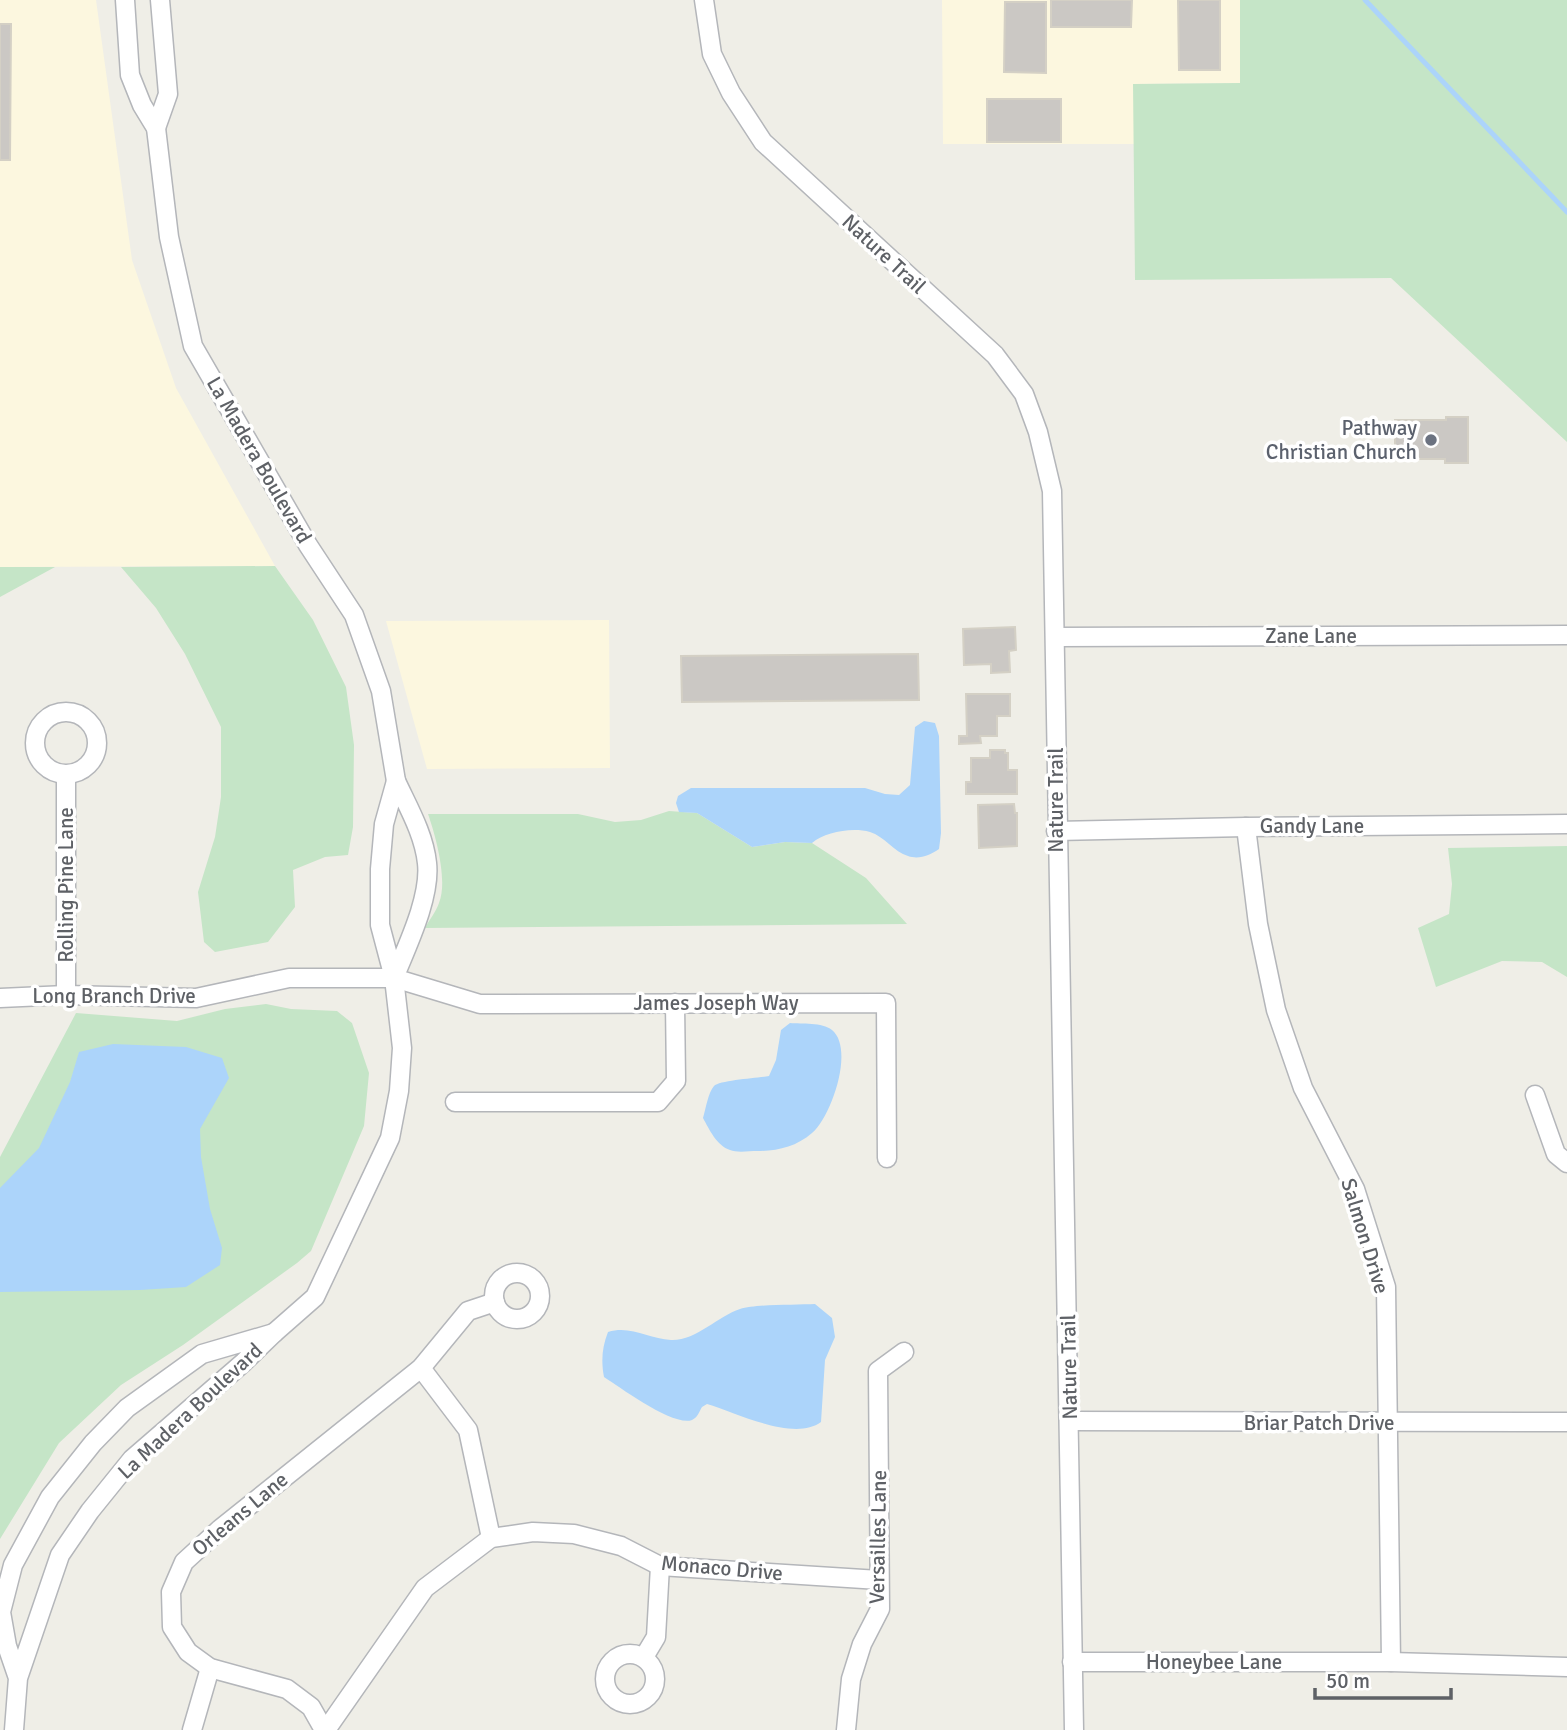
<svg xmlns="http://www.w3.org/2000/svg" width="1567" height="1730" viewBox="0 0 1567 1730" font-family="Signika,sans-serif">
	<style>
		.commercial { fill: #fcf7df }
		.green { fill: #c5e5c7 }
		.water { fill: #acd4fa }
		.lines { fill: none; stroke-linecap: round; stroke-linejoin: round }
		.stream { stroke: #acd4fa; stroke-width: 5 }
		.building { fill: #cbc8c4; stroke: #d4d0c5; stroke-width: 2 }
		.minor-casing { stroke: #b4b6ba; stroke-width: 21 }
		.minor { stroke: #fff; stroke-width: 18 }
		.worship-dot { fill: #6b7280; stroke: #fff; stroke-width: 2.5 }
		.labels { text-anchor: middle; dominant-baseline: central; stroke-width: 7; stroke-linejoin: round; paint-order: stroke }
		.street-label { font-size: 21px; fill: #5e6166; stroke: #fff }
		.worship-label { font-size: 21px; fill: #5b616d; stroke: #fff; text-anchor: end }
	</style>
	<rect width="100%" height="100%" fill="#efeee7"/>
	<g class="commercial">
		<path d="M 0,0 L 96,0 L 132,260 L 176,388 L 275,566 L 0,567 Z"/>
		<path d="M 942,0 L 1240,0 L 1241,83 L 1134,84 L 1134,144 L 943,144 Z"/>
		<path d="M 609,620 L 610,768 L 427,769 L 386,621 Z"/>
	</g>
	<g class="green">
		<path d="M 1240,0 L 1567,0 L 1567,442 L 1391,278 L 1135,280 L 1133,84 L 1240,83 Z"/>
		<path d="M 275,566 L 313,620 L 346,687 L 354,745 L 353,827 L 348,855 L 325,857 L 293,870 L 295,907 L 268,942 L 215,952 L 204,942 L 198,892 L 215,837 L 221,797 L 221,727 L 185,654 L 156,608 L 121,567 Z"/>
		<path d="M 0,567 L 55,567 L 0,597 Z"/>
		<path d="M 669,811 L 697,813 L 752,847 L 785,842 L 812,843 L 866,878 L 907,924 L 425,928 C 429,920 436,912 439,903 C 448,881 436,837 428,814 L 578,814 L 615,822 L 641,820 Z"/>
		<path d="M 1567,846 L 1567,977 L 1542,962 L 1502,961 L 1436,987 L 1418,928 L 1449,914 L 1452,884 L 1448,848 Z"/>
		<path d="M 266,1004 L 291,1009 L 337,1011 L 352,1023 L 369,1073 L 364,1126 L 311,1251 L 297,1263 L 183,1345 L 121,1385 L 59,1443 L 0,1539 L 0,1157 L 76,1013 L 177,1021 L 225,1009 Z"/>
	</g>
	<g class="water">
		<path d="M 924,721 L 935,723 L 939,736 L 941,833 L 939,849 C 930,855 919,860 908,856 C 894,852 884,836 870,832 C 852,827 825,832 812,843 L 785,842 L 752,847 L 697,813 L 679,812 L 676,803 L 678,796 L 691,788 L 865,788 L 885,794 L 899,795 L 910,785 L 915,727 Z"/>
		<path d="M 790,1023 C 802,1024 822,1022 832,1030 C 855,1049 831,1117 812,1133 C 796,1147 777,1151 757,1151 C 749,1151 737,1153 730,1150 C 717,1146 709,1129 703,1118 C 706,1108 708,1093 714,1086 C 720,1080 759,1078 769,1076 L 776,1060 L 781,1030 Z"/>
		<path d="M 113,1044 L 186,1047 L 222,1058 L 229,1078 L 200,1129 L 201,1157 L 210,1209 L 222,1248 L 220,1265 L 186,1287 L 140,1290 L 0,1292 L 0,1188 L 39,1148 L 70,1082 L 79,1052 Z"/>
		<path d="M 815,1304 L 832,1318 L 835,1337 L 825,1360 L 821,1422 C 794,1442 737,1413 707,1404 L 702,1407 C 699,1412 698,1417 692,1420 C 674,1427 621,1388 604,1377 C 601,1361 602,1347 608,1332 C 631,1325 649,1339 671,1340 C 696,1341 718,1316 740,1309 C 756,1304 796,1305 815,1304 Z"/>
	</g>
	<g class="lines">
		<path class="stream" d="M 1365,0 L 1567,212"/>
	</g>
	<g class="building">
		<path d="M 1051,0 L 1132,0 L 1131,27 L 1051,27 Z"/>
		<path d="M 1178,0 L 1220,0 L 1220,70 L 1179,70 Z"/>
		<path d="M 1005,2 L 1046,2 L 1046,73 L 1004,72 Z"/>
		<path d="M 0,24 L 11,24 L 10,160 L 0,160 Z"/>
		<rect x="987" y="99" width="74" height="43"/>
		<path d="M 1446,417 L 1468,417 L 1468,463 L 1445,463 L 1445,459 L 1395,459 L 1395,420 L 1446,420 Z"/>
		<path d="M 1015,627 L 1016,650 L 1009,651 L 1010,672 L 991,673 L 991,664 L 964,665 L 963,629 Z"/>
		<path d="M 918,654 L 919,700 L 682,702 L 681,656 Z"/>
		<path d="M 966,694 L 1010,694 L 1010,716 L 997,716 L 997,736 L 980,736 L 981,743 L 959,744 L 959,736 L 967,736 Z"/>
		<path d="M 990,750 L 1005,750 L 1005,753 L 1008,753 L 1008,770 L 1017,770 L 1017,794 L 966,794 L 966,782 L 971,782 L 971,758 L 990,758 Z"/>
		<path d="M 1014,804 L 1015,813 L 1017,813 L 1017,846 L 979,848 L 978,805 Z"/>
	</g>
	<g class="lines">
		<defs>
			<g id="minor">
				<path d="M 125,0 L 130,75 L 142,105 L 156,128 L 169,237 L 193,346 L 308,545 L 354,615 L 381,691 L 396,781"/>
				<path d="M 704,0 L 712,54 L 731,93 L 763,142 L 995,355 L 1024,394 L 1038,432 L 1052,491 L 1074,1730"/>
				<path d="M 156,128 L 168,94 L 160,0"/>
				<path d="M 1056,637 L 1567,635"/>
				<circle cx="66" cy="743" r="31"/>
				<path d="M 1246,827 L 1258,924 L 1276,1010 L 1303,1088 L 1355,1189 L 1386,1287 L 1391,1662"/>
				<path d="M 1056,831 L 1246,827 L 1567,824"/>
				<path d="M 66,995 L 66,775"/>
				<path d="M 0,998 L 66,995 L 196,998 L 289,978 L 394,978 L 480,1004 L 886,1003 L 887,1158"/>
				<path d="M 1535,1095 L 1556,1154 L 1567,1163"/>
				<path d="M 455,1102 L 658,1102 L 676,1081 L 675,1003"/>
				<circle cx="517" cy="1296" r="23"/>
				<path d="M 274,1333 L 315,1297 L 390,1138 L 399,1091 L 402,1048 L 394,978 L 380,925 L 380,869 L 384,824 L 396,781 C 408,807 424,834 427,863 C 431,897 407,946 394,978"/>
				<path d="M 421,1368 L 468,1430 L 491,1538"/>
				<path d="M 1070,1421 L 1567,1422"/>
				<circle cx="630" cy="1679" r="25"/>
				<path d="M 644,1657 L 656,1637 L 660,1566"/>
				<path d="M 1072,1662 L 1391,1662 L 1567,1667"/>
				<path d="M 14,1730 L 18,1678 L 60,1555 L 90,1511 L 132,1459 L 244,1362 L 274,1333 L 202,1354 L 127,1408 L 93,1443 L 50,1497 L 13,1565 L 1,1612 L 7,1646 L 18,1678"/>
				<path d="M 192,1730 L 210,1668"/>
				<path d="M 324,1730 L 311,1707 L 287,1689 L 210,1668 L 188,1652 L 172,1627 L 171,1592 L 184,1562 L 220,1529 L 421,1368 L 468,1311 L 495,1302"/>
				<path d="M 326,1730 L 425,1588 L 491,1538 L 533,1532 L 574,1534 L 621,1546 L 660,1566 L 879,1580"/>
				<path d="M 846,1730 L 851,1679 L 862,1644 L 880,1609 L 878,1371 L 904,1352"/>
			</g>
		</defs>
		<use href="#minor" class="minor-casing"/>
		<use href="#minor" class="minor"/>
	</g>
	<circle class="worship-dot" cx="1431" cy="440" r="7"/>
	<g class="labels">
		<g class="street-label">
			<text transform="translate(884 254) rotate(43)">Nature Trail</text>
			<text transform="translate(259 460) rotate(60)">La Madera Boulevard</text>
			<text x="1311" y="636">Zane Lane</text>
			<text transform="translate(1056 800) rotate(-90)">Nature Trail</text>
			<text x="1312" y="826">Gandy Lane</text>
			<text transform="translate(66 885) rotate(-90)">Rolling Pine Lane</text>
			<text x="114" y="996">Long Branch Drive</text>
			<text x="716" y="1003">James Joseph Way</text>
			<text transform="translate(1365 1236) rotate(73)">Salmon Drive</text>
			<text transform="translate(1069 1367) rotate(-91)">Nature Trail</text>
			<text transform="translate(190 1411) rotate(-43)">La Madera Boulevard</text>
			<text x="1319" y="1423">Briar Patch Drive</text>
			<text transform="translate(240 1514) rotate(-40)">Orleans Lane</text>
			<text transform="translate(878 1537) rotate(-89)">Versailles Lane</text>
			<text transform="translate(722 1568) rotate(5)">Monaco Drive</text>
			<text x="1214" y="1662">Honeybee Lane</text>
		</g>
		<g class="worship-label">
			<text x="1417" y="428">Pathway<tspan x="1417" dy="24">Christian Church</tspan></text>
		</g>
	</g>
	<path d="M1315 1688v10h136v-10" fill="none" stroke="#5e6166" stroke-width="3.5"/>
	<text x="1326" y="1688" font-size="21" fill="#5e6166" stroke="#ffffff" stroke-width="5" paint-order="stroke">50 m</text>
</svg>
